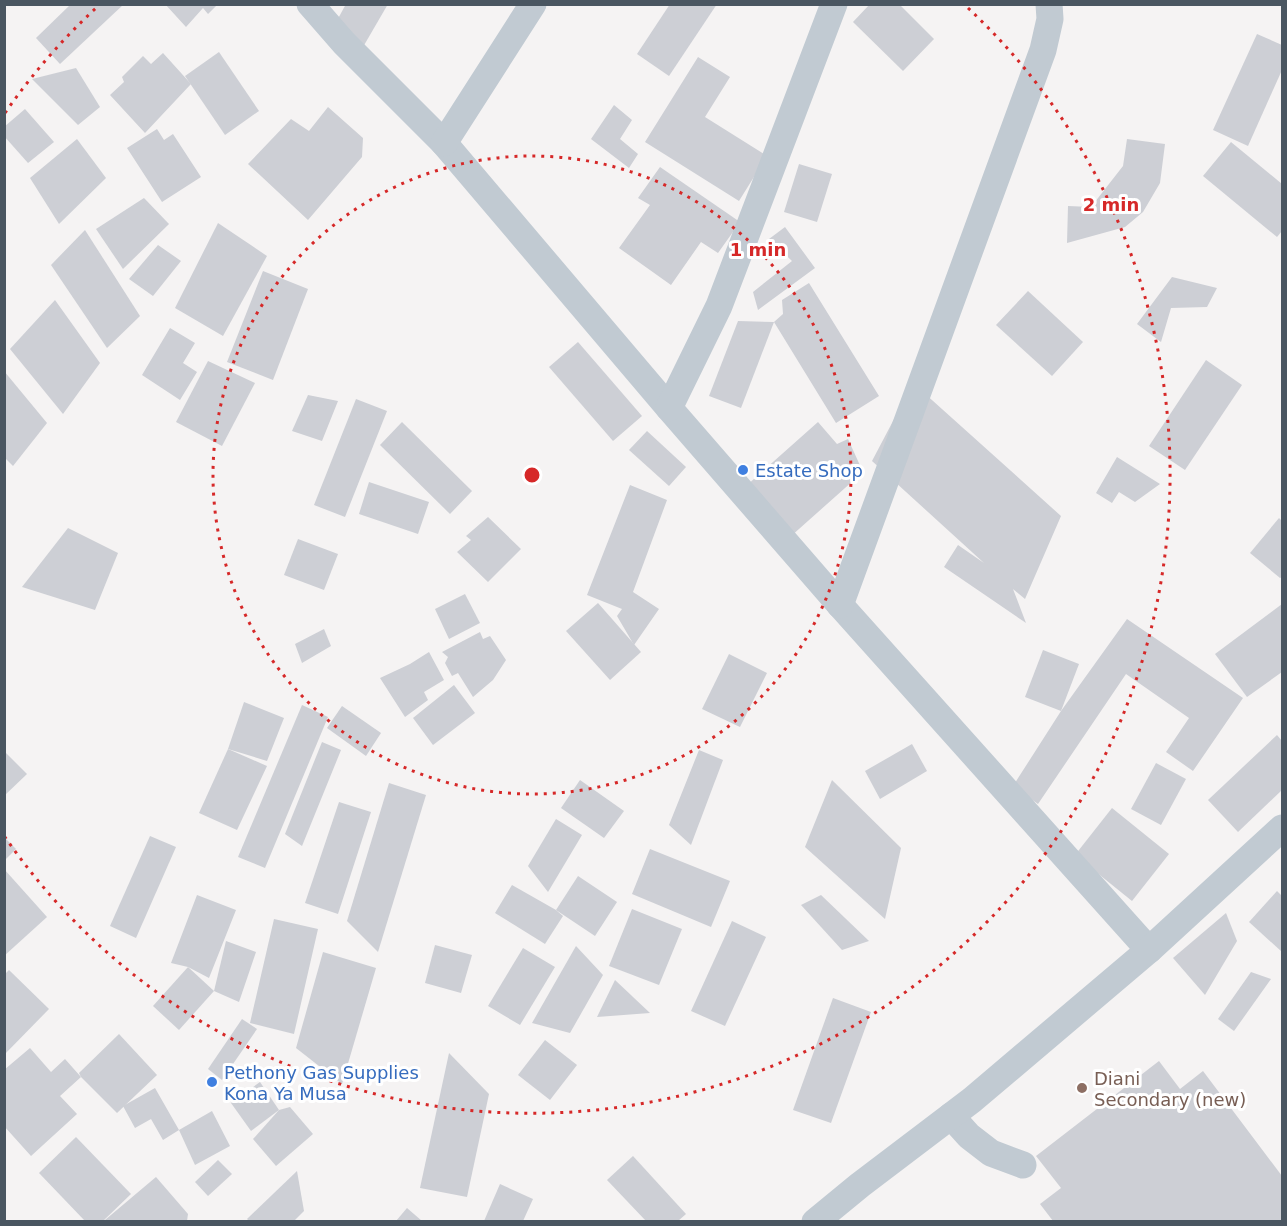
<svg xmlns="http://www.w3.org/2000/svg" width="1287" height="1226" viewBox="0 0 1287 1226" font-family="'DejaVu Sans',sans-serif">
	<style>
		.building { fill: #cdcfd5 }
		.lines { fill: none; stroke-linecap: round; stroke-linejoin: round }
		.minor { stroke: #c1cad2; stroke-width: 27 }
		.ring { fill: none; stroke: #d62828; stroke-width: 3; stroke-dasharray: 3 6 }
		.shop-dot { fill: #3f7fe0; stroke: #fff; stroke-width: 2 }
		.education-dot { fill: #8d6e63; stroke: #fff; stroke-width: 2 }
		.labels { text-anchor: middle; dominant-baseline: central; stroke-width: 6; stroke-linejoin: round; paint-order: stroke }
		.shop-label { font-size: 18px; fill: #366cbe; stroke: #fff; text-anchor: start }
		.education-label { font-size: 18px; fill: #785e54; stroke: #fff; text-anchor: start }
		.centre { fill: #d62828; stroke: #fff; stroke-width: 3 }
		.ring-label { font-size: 18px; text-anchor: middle; font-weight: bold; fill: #d62828; stroke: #fff; stroke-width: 6; stroke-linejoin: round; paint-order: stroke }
	</style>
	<rect width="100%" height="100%" fill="#f5f3f3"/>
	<g class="building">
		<path d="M 71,4 L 124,4 L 60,64 L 36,38 Z"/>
		<path d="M 165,4 L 218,4 L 208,14 L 203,8 L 186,27 Z"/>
		<path d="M 346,4 L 388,4 L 363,47 L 334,26 Z"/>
		<path d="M 670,4 L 717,4 L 669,76 L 637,54 Z"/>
		<path d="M 870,4 L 899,4 L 934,39 L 903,71 L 853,22 Z"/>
		<path d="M 1257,34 L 1282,45 L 1282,70 L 1248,146 L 1213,130 Z"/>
		<path d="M 219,52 L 259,111 L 225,135 L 185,76 Z"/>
		<path d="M 163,53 L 191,84 L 145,133 L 110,95 L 124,82 L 122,77 L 143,56 L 151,64 Z"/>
		<path d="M 698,57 L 730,77 L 705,117 L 767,156 L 739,201 L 645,142 Z"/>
		<path d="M 76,68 L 100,107 L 78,125 L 32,79 Z"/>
		<path d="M 614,105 L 632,120 L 620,139 L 638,154 L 629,168 L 591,139 Z"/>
		<path d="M 328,107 L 363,138 L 362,157 L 308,220 L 248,164 L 291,119 L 309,131 Z"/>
		<path d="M 25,109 L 54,142 L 28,163 L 4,136 L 4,127 Z"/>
		<path d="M 157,129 L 164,140 L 173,134 L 201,177 L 162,202 L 127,148 Z"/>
		<path d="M 77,139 L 106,178 L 59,224 L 30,178 Z"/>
		<path d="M 1127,139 L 1165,144 L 1160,183 L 1143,212 L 1125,227 L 1067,243 L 1068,206 L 1091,207 L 1123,166 Z"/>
		<path d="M 1231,142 L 1282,184 L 1282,231 L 1277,237 L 1203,176 Z"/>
		<path d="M 799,164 L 832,174 L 817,222 L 784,212 Z"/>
		<path d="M 660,167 L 740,222 L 718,253 L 701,242 L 671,285 L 619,248 L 650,205 L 638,198 Z"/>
		<path d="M 144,198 L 169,224 L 123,269 L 96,229 Z"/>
		<path d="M 218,223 L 267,256 L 223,336 L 175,308 Z"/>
		<path d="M 785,227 L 815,268 L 758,310 L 753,292 L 792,261 L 769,239 Z"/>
		<path d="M 85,230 L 140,316 L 107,348 L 51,265 Z"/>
		<path d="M 158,245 L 181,261 L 153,296 L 129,279 Z"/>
		<path d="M 263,271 L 308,289 L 273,380 L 227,362 Z"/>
		<path d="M 1172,277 L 1217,288 L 1207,307 L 1171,308 L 1161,342 L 1137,324 Z"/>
		<path d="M 809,283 L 879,396 L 836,423 L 774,322 L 783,314 L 782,300 Z"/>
		<path d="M 1028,291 L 1083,342 L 1052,376 L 996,325 Z"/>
		<path d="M 55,300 L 100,363 L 63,414 L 10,349 Z"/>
		<path d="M 738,321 L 774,322 L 741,408 L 709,396 Z"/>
		<path d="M 170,328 L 195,343 L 183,363 L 197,372 L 180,400 L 142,375 Z"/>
		<path d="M 578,342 L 642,416 L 613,441 L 549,367 Z"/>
		<path d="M 1206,360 L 1242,385 L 1185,470 L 1149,446 Z"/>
		<path d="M 208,361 L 255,383 L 222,446 L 176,422 Z"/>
		<path d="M 4,371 L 47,423 L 13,466 L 4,457 Z"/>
		<path d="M 913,383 L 1061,516 L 1025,599 L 1013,589 L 1026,623 L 944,567 L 958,545 L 984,563 L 872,461 Z"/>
		<path d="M 308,395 L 338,401 L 322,441 L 292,431 Z"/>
		<path d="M 356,399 L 387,411 L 345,517 L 314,505 Z"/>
		<path d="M 402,422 L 472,491 L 450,514 L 380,445 Z"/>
		<path d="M 818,422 L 837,444 L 848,439 L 863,472 L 790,537 L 746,486 Z"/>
		<path d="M 647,431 L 686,467 L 669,486 L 629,450 Z"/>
		<path d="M 1117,457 L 1160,484 L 1135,502 L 1119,492 L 1112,503 L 1096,493 Z"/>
		<path d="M 369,482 L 429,502 L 418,534 L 359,514 Z"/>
		<path d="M 630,485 L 667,500 L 633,592 L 659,609 L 634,645 L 617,616 L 622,609 L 587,595 Z"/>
		<path d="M 488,517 L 521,549 L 488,582 L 457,552 L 471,540 L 466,536 Z"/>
		<path d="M 1279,518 L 1282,521 L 1282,577 L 1280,578 L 1250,553 Z"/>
		<path d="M 68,528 L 118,553 L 95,610 L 22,587 Z"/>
		<path d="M 298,539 L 338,554 L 324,590 L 284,575 Z"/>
		<path d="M 465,594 L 480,623 L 449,639 L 435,609 Z"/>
		<path d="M 598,603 L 641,652 L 610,680 L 566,631 Z"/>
		<path d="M 1282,604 L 1282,672 L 1247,697 L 1215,654 Z"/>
		<path d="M 1127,619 L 1243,698 L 1193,771 L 1166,752 L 1189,718 L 1126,674 L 1038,804 L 1013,786 L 1061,711 Z"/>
		<path d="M 324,629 L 331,646 L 302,663 L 295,644 Z"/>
		<path d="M 480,632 L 483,639 L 490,636 L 506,660 L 493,680 L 473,697 L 458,673 L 452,676 L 445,663 L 448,657 L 442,652 Z"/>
		<path d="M 1043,650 L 1079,664 L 1061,711 L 1025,697 Z"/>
		<path d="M 429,652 L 444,680 L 424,692 L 428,700 L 405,717 L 380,678 L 410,664 Z"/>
		<path d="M 729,654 L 767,673 L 740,727 L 702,709 Z"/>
		<path d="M 454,685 L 475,713 L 433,745 L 413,718 Z"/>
		<path d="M 244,702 L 284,718 L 267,761 L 228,749 Z"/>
		<path d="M 302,705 L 328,717 L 265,868 L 238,857 Z"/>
		<path d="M 342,706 L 381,733 L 366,756 L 327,728 Z"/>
		<path d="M 1277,735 L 1282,741 L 1282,790 L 1238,832 L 1208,800 Z"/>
		<path d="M 322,742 L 341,750 L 302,846 L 285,834 Z"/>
		<path d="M 912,744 L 927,771 L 880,799 L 865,771 Z"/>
		<path d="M 228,749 L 267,766 L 237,830 L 199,813 Z"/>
		<path d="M 699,750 L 723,760 L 691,845 L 669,825 Z"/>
		<path d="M 4,751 L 27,774 L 4,796 Z"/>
		<path d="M 1156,763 L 1186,779 L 1161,825 L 1131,809 Z"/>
		<path d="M 580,780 L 624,811 L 604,838 L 561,808 Z"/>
		<path d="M 832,780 L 901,848 L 885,919 L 805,847 Z"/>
		<path d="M 389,783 L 426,795 L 378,952 L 347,921 Z"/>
		<path d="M 339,802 L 371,812 L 338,914 L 305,903 Z"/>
		<path d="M 1112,808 L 1169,854 L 1132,901 L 1075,855 Z"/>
		<path d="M 556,819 L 582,835 L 548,892 L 528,866 Z"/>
		<path d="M 150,836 L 176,847 L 136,938 L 110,926 Z"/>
		<path d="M 4,837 L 16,849 L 4,861 Z"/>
		<path d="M 650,849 L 730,881 L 711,927 L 632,894 Z"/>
		<path d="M 4,869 L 47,917 L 4,956 Z"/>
		<path d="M 578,876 L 617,902 L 595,936 L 556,910 Z"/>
		<path d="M 512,885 L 556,910 L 563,916 L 545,944 L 495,913 Z"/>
		<path d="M 1277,891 L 1282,896 L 1282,952 L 1249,922 Z"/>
		<path d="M 197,895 L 236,910 L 209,978 L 188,967 L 171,963 Z"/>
		<path d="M 821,895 L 869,941 L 842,950 L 801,905 Z"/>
		<path d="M 632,909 L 682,929 L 659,985 L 609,966 Z"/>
		<path d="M 1226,913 L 1237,941 L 1205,995 L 1173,958 Z"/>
		<path d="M 274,919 L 318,929 L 294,1034 L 250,1023 Z"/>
		<path d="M 732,921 L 766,937 L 725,1026 L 691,1011 Z"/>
		<path d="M 226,941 L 256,952 L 239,1002 L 214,991 Z"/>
		<path d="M 435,945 L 472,955 L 461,993 L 425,983 Z"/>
		<path d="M 576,946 L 603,975 L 570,1033 L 532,1023 Z"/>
		<path d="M 523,948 L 555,967 L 520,1025 L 488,1006 Z"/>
		<path d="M 323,952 L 376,968 L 342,1084 L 296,1048 Z"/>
		<path d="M 188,967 L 214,991 L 179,1030 L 153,1006 Z"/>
		<path d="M 9,970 L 49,1009 L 4,1055 L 4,975 Z"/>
		<path d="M 1251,972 L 1271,979 L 1234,1031 L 1218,1019 Z"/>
		<path d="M 615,980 L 650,1013 L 597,1017 Z"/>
		<path d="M 833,998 L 871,1012 L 831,1123 L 793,1110 Z"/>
		<path d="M 242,1019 L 257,1029 L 222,1080 L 208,1069 Z"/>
		<path d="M 119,1034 L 157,1075 L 117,1113 L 81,1077 L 79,1073 Z"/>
		<path d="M 545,1040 L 577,1065 L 550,1100 L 518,1075 Z"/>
		<path d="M 30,1048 L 51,1072 L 65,1059 L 81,1077 L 60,1096 L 77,1114 L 31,1156 L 4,1126 L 4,1114 L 6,1113 L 4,1111 L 4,1070 Z"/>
		<path d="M 449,1053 L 489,1094 L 467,1197 L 420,1188 Z"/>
		<path d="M 1159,1061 L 1180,1089 L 1203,1071 L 1282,1176 L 1282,1221 L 1053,1221 L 1040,1204 L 1061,1188 L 1036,1156 Z"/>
		<path d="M 260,1082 L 279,1110 L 251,1131 L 231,1103 Z"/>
		<path d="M 155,1088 L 179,1130 L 163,1140 L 151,1119 L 135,1128 L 123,1106 Z"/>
		<path d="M 290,1107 L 313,1134 L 276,1166 L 253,1139 L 279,1110 Z"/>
		<path d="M 212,1111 L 230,1146 L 195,1165 L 179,1130 Z"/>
		<path d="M 76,1137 L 131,1194 L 103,1221 L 85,1221 L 39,1173 Z"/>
		<path d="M 633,1156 L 686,1214 L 678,1221 L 646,1221 L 607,1180 Z"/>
		<path d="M 218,1160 L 232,1174 L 208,1196 L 195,1182 Z"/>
		<path d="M 297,1171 L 304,1211 L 294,1221 L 249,1221 L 247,1219 Z"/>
		<path d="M 156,1177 L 188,1214 L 187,1221 L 106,1221 L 105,1220 Z"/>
		<path d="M 500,1184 L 533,1199 L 523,1221 L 484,1221 Z"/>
		<path d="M 407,1208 L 422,1221 L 396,1221 Z"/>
	</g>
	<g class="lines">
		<g class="minor">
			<path d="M 310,4 L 344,43 L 444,143 L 669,408 L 840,605 L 1149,950"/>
			<path d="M 444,143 L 533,4"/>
			<path d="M 669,408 L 719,306 L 834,4"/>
			<path d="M 840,605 L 1043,50 L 1050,19 L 1049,4"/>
			<path d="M 951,1116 L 969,1136 L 991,1153 L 1023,1165"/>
			<path d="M 815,1222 L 860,1185 L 972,1100 L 1149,950 L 1282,828"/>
		</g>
	</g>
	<g class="ring">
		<circle cx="532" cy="475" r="319"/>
		<path d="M5 113A639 639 0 0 1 96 8M968 8A639 639 0 1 1 5 837"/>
	</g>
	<g class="shop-dot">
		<circle cx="743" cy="470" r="6"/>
		<circle cx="212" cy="1082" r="6"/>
	</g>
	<circle class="education-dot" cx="1082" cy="1088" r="6"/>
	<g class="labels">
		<g class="shop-label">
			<text x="755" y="470">Estate Shop</text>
			<text x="224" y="1072">Pethony Gas Supplies<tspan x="224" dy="21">Kona Ya Musa</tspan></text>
		</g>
		<g class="education-label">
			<text x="1094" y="1078">Diani<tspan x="1094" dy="21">Secondary (new)</tspan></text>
		</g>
	</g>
	<circle cx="532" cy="475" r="9" class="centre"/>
	<g class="ring-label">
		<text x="1111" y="211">2 min</text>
		<text x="758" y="256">1 min</text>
	</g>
	<rect width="1287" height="1226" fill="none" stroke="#4a5661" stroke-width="12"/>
</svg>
